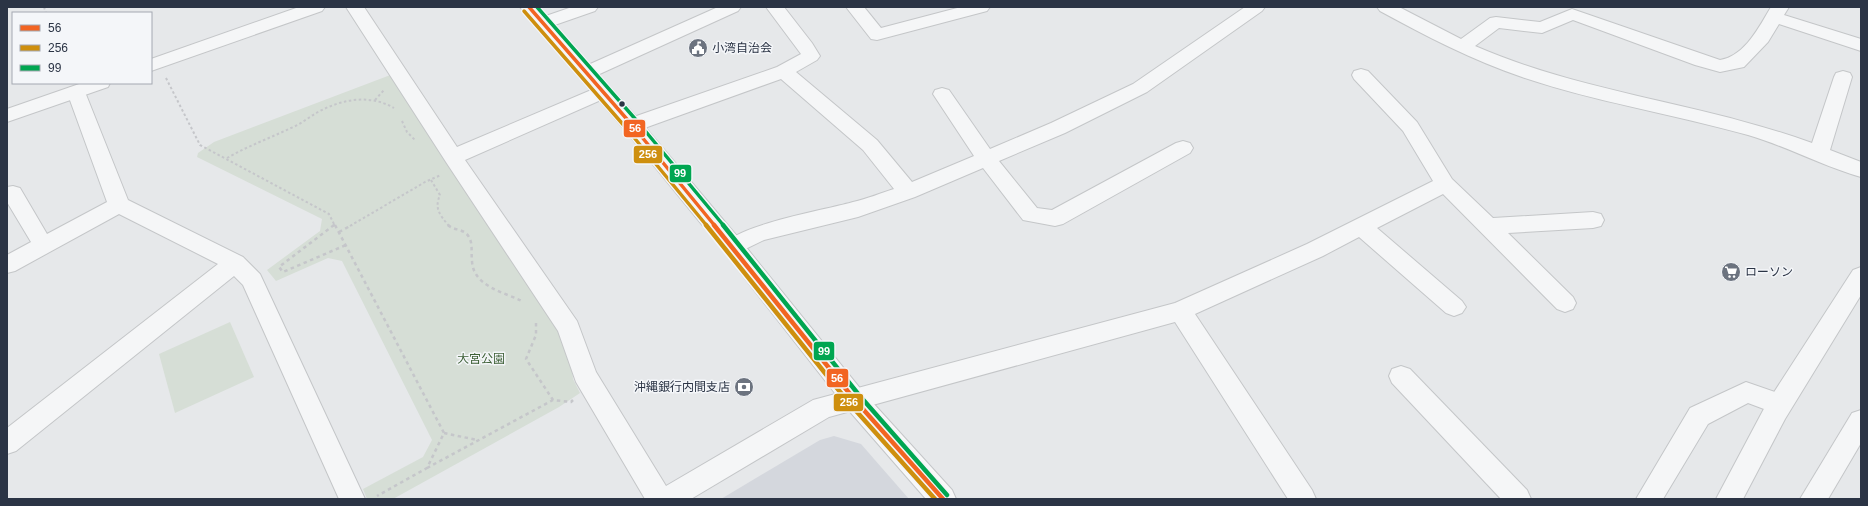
<svg xmlns="http://www.w3.org/2000/svg" width="1868" height="506" viewBox="0 0 1868 506" font-family="Arial,'Noto Sans JP',sans-serif">
	<style>
		.built { fill: #d4d7dd }
		.green { fill: #d6ded6 }
		.lines { fill: none; stroke-linecap: round; stroke-linejoin: round }
		.minor-casing { stroke: #c4c6c8; stroke-width: 2 }
		.tertiary-casing { stroke: #c4c6c8; stroke-width: 2 }
		.secondary-casing { stroke: #c4c6c8; stroke-width: 2 }
		.path-far1 { stroke: #c5c6ca; stroke-width: 2; stroke-dasharray: 2.5 2.5; stroke-linecap: butt }
		.path { stroke: #c5c6ca; stroke-width: 2.5; stroke-dasharray: 3.5 3.5; stroke-linecap: butt }
		.minor { fill: #f5f6f7; fill-rule: evenodd }
		.tertiary { fill: #f5f6f7; fill-rule: evenodd }
		.secondary { fill: #f8f8f8; fill-rule: evenodd }
		.bus-1-far1-casing { stroke: #f4f6f9; stroke-width: 6 }
		.bus-1-casing { stroke: #f4f6f9; stroke-width: 8 }
		.bus-2-far1-casing { stroke: #f4f6f9; stroke-width: 6 }
		.bus-2-casing { stroke: #f4f6f9; stroke-width: 8 }
		.bus-3-far1-casing { stroke: #f4f6f9; stroke-width: 6 }
		.bus-3-casing { stroke: #f4f6f9; stroke-width: 8 }
		.bus-1-far1 { stroke: #f26522; stroke-width: 3.5 }
		.bus-1 { stroke: #f26522; stroke-width: 4.5 }
		.bus-2-far1 { stroke: #ce8f0e; stroke-width: 3.5 }
		.bus-2 { stroke: #ce8f0e; stroke-width: 4.5 }
		.bus-3-far1 { stroke: #00a651; stroke-width: 3.5 }
		.bus-3 { stroke: #00a651; stroke-width: 4.5 }
		.bus-dot { fill: #2b3445; stroke: #f4f6f9; stroke-width: 1.5 }
		.labels { text-anchor: middle; dominant-baseline: central; stroke-width: 3; stroke-linejoin: round; paint-order: stroke }
		.poi-label { font-size: 12px; fill: #2b3445; stroke: #f4f6f9; text-anchor: start }
		.park-label { font-size: 12px; fill: #3f6138; stroke: #f4f6f9 }
		.line-badge { stroke: #f4f6f9; stroke-width: 1.5 }
		.badge-label { font-size: 11px; text-anchor: middle; font-weight: bold; fill: #fff }
	</style>
	<rect width="100%" height="100%" fill="#e6e8ea"/>
	<path class="built" d="M 834,436 L 861,444 L 909,499 L 721,499 L 820,440 Z"/>
	<g class="green">
		<path d="M 393,74 L 570,349 L 573,379 L 580,393 L 559,407 L 393,499 L 367,499 L 363,489 L 423,457 L 432,440 L 342,261 L 328,258 L 276,281 L 267,270 L 320,231 L 322,219 L 197,157 L 198,153 L 214,142 Z"/>
		<path d="M 230,322 L 254,377 L 175,413 L 159,354 Z"/>
	</g>
	<g class="lines">
		<defs>
			<g id="minor">
				<path d="M 346,7 L 364,7 L 457,147 L 596,88 L 603,86 L 610,88 L 612,92 L 610,96 L 465,160 L 577,321 L 596,372 L 666,486 L 813,400 L 1175,303 L 1307,244 L 1433,181 L 1403,131 L 1354,79 L 1352,75 L 1354,71 L 1361,69 L 1368,71 L 1417,122 L 1452,179 L 1493,218 L 1593,212 L 1601,214 L 1604,220 L 1601,226 L 1593,228 L 1508,233 L 1573,297 L 1576,303 L 1573,309 L 1565,312 L 1557,309 L 1443,194 L 1377,228 L 1462,301 L 1466,307 L 1462,313 L 1454,316 L 1446,313 L 1359,237 L 1323,256 L 1195,314 L 1312,490 L 1316,499 L 1288,499 L 1175,322 L 829,417 L 691,499 L 645,499 L 576,382 L 558,331 L 446,162 Z"/>
				<path d="M 572,7 L 598,7 L 595,11 L 549,27 L 543,28 L 537,27 L 534,23 L 537,19 Z"/>
				<path d="M 718,7 L 741,7 L 738,11 L 593,77 L 586,79 L 579,77 L 577,73 L 579,69 Z"/>
				<path d="M 766,7 L 784,7 L 812,43 L 820,56 L 817,60 L 796,72 L 877,140 L 912,182 L 974,156 L 933,94 L 935,90 L 942,88 L 949,90 L 990,149 L 1051,123 L 1133,84 L 1245,7 L 1265,7 L 1262,11 L 1147,92 L 1065,133 L 999,161 L 1037,208 L 1052,210 L 1176,143 L 1183,141 L 1190,143 L 1193,148 L 1190,153 L 1063,224 L 1055,226 L 1023,220 L 983,168 L 915,197 L 858,217 L 764,240 L 733,255 L 725,253 L 722,247 C 734,225 826,210 853,202 C 867,199 881,193 894,189 L 863,150 L 781,79 L 639,130 L 632,132 L 625,130 L 622,125 L 625,120 L 777,67 L 801,54 Z"/>
				<path d="M 846,7 L 864,7 L 881,28 L 961,7 L 990,7 L 987,11 L 877,40 L 871,39 Z"/>
				<path d="M 1377,7 L 1399,7 L 1461,39 L 1490,18 L 1496,17 L 1540,22 L 1572,9 L 1720,60 C 1745,56 1759,27 1771,7 L 1789,7 L 1784,15 L 1861,39 L 1861,51 L 1779,24 L 1768,42 L 1744,67 L 1720,72 L 1695,65 L 1573,20 L 1542,33 L 1499,28 L 1475,46 C 1583,93 1702,103 1812,143 L 1834,77 L 1836,73 L 1843,71 L 1850,73 L 1852,77 L 1830,150 L 1861,162 L 1861,177 C 1822,166 1786,146 1748,135 C 1673,114 1596,102 1522,77 C 1472,60 1426,36 1380,11 Z"/>
				<path d="M 76,86 L 83,88 L 85,92 L 128,200 L 243,257 L 260,274 L 365,499 L 339,499 L 243,285 L 234,276 L 16,451 L 7,454 L 7,428 L 218,264 L 119,214 L 15,271 L 7,273 L 7,255 L 31,242 L 7,202 L 7,187 L 13,186 L 20,188 L 47,234 L 107,202 L 67,92 L 69,88 Z"/>
				<path d="M 1401,366 L 1410,369 L 1527,490 L 1531,499 L 1501,499 L 1392,383 L 1389,376 L 1392,369 Z"/>
				<path d="M 1746,382 L 1789,397 L 1792,404 L 1789,411 L 1780,415 L 1748,403 L 1708,424 L 1663,499 L 1636,499 L 1690,408 Z"/>
			</g>
			<g id="tertiary">
				<path d="M 299,7 L 325,7 L 322,11 L 151,71 L 151,59 Z"/>
				<path d="M 82,83 L 110,83 L 108,87 L 7,122 L 7,109 Z"/>
				<path d="M 1861,267 L 1861,295 L 1785,419 L 1743,499 L 1716,499 L 1767,403 L 1853,270 Z"/>
				<path d="M 1861,410 L 1861,443 L 1828,499 L 1800,499 L 1852,413 Z"/>
			</g>
			<path id="secondary" d="M 520,7 L 538,7 L 639,120 L 741,241 L 863,392 L 952,490 L 956,499 L 926,499 L 845,406 L 725,253 L 625,130 Z"/>
		</defs>
		<use href="#minor" class="minor-casing"/>
		<use href="#tertiary" class="tertiary-casing"/>
		<use href="#secondary" class="secondary-casing"/>
		<g class="path-far1">
			<path d="M 44,7 L 46,13"/>
			<path d="M 166,78 L 200,145 L 329,214 L 335,226"/>
			<path d="M 375,100 L 384,90"/>
			<path d="M 402,121 L 407,132 L 416,141"/>
			<path d="M 227,158 C 248,146 270,138 291,128 C 301,124 309,117 318,112 C 342,99 370,94 394,108"/>
			<path d="M 431,180 L 440,195 C 434,209 440,215 449,226"/>
			<path d="M 333,226 L 335,224"/>
			<path d="M 350,226 L 425,182 L 441,175"/>
		</g>
		<g class="path">
			<path d="M 334,225 L 279,267 L 283,272 L 346,245"/>
			<path d="M 335,225 L 444,433 L 427,468 L 377,496"/>
			<path d="M 448,225 C 454,231 464,228 469,237 C 473,244 471,253 472,261 C 473,286 503,292 522,301"/>
			<path d="M 339,232 L 352,225"/>
			<path d="M 536,323 L 536,335 L 526,359 L 553,400"/>
			<path d="M 444,433 L 477,440"/>
			<path d="M 427,468 L 553,400 L 571,402 L 573,400"/>
		</g>
		<use href="#minor" class="minor"/>
		<use href="#tertiary" class="tertiary"/>
		<use href="#secondary" class="secondary"/>
		<defs>
			<path id="bus-1-far1" d="M 529,7 L 632,125 L 715,226"/>
			<path id="bus-1" d="M 714,225 L 854,399 L 943,499"/>
			<path id="bus-2-far1" d="M 524,11 L 627,129 L 707,226"/>
			<path id="bus-2" d="M 706,225 L 849,403 L 935,499"/>
			<path id="bus-3-far1" d="M 537,7 L 637,121 L 724,226"/>
			<path id="bus-3" d="M 723,225 L 859,395 L 947,495"/>
		</defs>
		<use href="#bus-1-far1" class="bus-1-far1-casing"/>
		<use href="#bus-1" class="bus-1-casing"/>
		<use href="#bus-2-far1" class="bus-2-far1-casing"/>
		<use href="#bus-2" class="bus-2-casing"/>
		<use href="#bus-3-far1" class="bus-3-far1-casing"/>
		<use href="#bus-3" class="bus-3-casing"/>
		<use href="#bus-1-far1" class="bus-1-far1"/>
		<use href="#bus-1" class="bus-1"/>
		<use href="#bus-2-far1" class="bus-2-far1"/>
		<use href="#bus-2" class="bus-2"/>
		<use href="#bus-3-far1" class="bus-3-far1"/>
		<use href="#bus-3" class="bus-3"/>
	</g>
	<defs>
		<symbol id="civic-disc" viewBox="-11 -11 22 22"><circle r="9.5" fill="#6c737f" stroke="#f4f6f9"/><path d="M-.6-6.5H3V-4.5H.6V-3L4-1V1h2V6H-6V1h2V-1L-.6-3ZM-1.2 2.5V6h2.4V2.5Z" fill="#fff"/></symbol>
		<symbol id="supermarket-disc" viewBox="-11 -11 22 22"><circle r="9.5" fill="#6c737f" stroke="#f4f6f9"/><path d="M-6-5.5h2.5l.6 2H6L4.5 2H-2.5L-4.4-4H-6ZM-1.5 3.2a1.3 1.3 0 1 0 .1 0ZM3 3.2a1.3 1.3 0 1 0 .1 0Z" fill="#fff"/></symbol>
		<symbol id="bank-disc" viewBox="-11 -11 22 22"><circle r="9.5" fill="#6c737f" stroke="#f4f6f9"/><path d="M-6-4H6V4H-6ZM0-2.3a2.3 2.3 0 1 0 0 4.6a2.3 2.3 0 1 0 0-4.6Z" fill="#fff"/></symbol>
	</defs>
	<g fill-rule="evenodd">
		<use href="#civic-disc" x="687" y="37" width="22" height="22"/>
		<use href="#supermarket-disc" x="1720" y="261" width="22" height="22"/>
		<use href="#bank-disc" x="733" y="376" width="22" height="22"/>
	</g>
	<circle class="bus-dot" cx="622" cy="104" r="3.5"/>
	<g class="labels">
		<g class="poi-label">
			<text x="712" y="48">小湾自治会</text>
			<text x="1745" y="272">ローソン</text>
			<text x="730" y="387" text-anchor="end">沖縄銀行内間支店</text>
		</g>
		<g class="park-label">
			<text x="481" y="359">大宮公園</text>
		</g>
	</g>
	<g class="line-badge">
		<rect x="623" y="119" width="23" height="19" rx="4" fill="#f26522"/>
		<rect x="633" y="145" width="30" height="19" rx="4" fill="#ce8f0e"/>
		<rect x="669" y="164" width="23" height="19" rx="4" fill="#00a651"/>
		<rect x="813" y="341" width="22" height="20" rx="4" fill="#00a651"/>
		<rect x="826" y="368" width="23" height="20" rx="4" fill="#f26522"/>
		<rect x="833" y="393" width="31" height="19" rx="4" fill="#ce8f0e"/>
	</g>
	<g class="badge-label">
		<text x="635" y="132">56</text>
		<text x="648" y="158">256</text>
		<text x="680" y="177">99</text>
		<text x="824" y="355">99</text>
		<text x="837" y="382">56</text>
		<text x="849" y="406">256</text>
	</g>
	<rect width="1868" height="506" fill="none" stroke="#2b3445" stroke-width="16"/>
	<rect x="12" y="12" width="140" height="72" fill="#f4f6f9" stroke="#a4a8b1"/>
	<rect x="20" y="25" width="20" height="6" fill="#f26522" stroke="#a4a8b1"/>
	<text x="48" y="32" font-size="12" fill="#2b3445">56</text>
	<rect x="20" y="45" width="20" height="6" fill="#ce8f0e" stroke="#a4a8b1"/>
	<text x="48" y="52" font-size="12" fill="#2b3445">256</text>
	<rect x="20" y="65" width="20" height="6" fill="#00a651" stroke="#a4a8b1"/>
	<text x="48" y="72" font-size="12" fill="#2b3445">99</text>
</svg>
